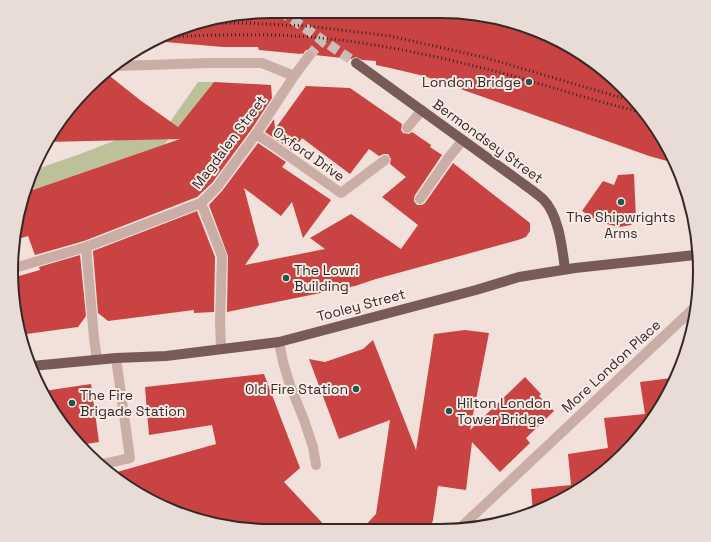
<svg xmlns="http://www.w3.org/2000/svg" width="711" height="542" viewBox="0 0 711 542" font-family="'Space Grotesk',sans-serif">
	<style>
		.green { fill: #bdc199 }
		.building { fill: #c84341 }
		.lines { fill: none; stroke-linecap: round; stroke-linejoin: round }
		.minor-tunnel { stroke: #ccbcb6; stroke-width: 10; stroke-dasharray: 10 5; stroke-linecap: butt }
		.primary-tunnel { stroke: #ccbcb6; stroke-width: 10; stroke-dasharray: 10 5; stroke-linecap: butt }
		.service { stroke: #caaea5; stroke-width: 10 }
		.pedestrian { stroke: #caaea5; stroke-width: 10 }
		.minor { stroke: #caaea5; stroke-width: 10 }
		.primary { stroke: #785b57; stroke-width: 10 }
		.rail { stroke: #362827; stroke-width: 3; stroke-dasharray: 1 3; stroke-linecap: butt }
		.poi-dot { fill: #1c584e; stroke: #f9ece6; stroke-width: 1.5 }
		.labels { text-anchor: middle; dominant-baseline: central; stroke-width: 4; stroke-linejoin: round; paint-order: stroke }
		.poi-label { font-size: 14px; fill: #362827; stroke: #f9ece6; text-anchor: start }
		.street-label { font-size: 14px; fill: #362827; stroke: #f9ece6 }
		.rim { fill: none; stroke: #362827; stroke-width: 2 }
	</style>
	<rect width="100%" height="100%" fill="#f2e1da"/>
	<path class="green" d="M 198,82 L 214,82 L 178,127 L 165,144 L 24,193 L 34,170 L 80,154 L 142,130 L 170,122 Z"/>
	<g class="building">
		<path d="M 271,11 L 457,12 L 508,20 L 598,65 L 656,127 L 671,162 L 649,156 L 424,76 L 390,68 L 376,65 L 376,61 L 362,60 L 356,57 L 351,59 L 315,55 L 313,51 L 309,50 L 306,50 L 303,54 L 300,53 L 301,54 L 259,50 L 258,47 L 223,47 L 154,41 L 203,20 Z"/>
		<path d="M 106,73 L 140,100 L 178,127 L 214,82 L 271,85 L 272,98 L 251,130 L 212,183 L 197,197 L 84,241 L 35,255 L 28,236 L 15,240 L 20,204 L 24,193 L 180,139 L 45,142 L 87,87 Z"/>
		<path d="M 306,86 L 350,88 L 402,124 L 401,130 L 403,133 L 409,134 L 412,132 L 431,145 L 430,147 L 442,155 L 415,195 L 414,198 L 414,201 L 417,205 L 422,205 L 425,203 L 453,163 L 530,223 L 530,231 L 526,237 L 518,240 L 376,279 L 355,286 L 227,312 L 228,256 L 209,205 L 222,191 L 258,143 L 286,162 L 282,167 L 331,200 L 303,238 L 292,202 L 281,216 L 244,188 L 259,245 L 245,265 L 325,249 L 310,238 L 351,214 L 401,249 L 418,225 L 382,197 L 406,177 L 390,164 L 391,159 L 388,154 L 384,154 L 379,156 L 369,149 L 350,174 L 302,138 L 293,151 L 265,132 L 274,119 L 275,129 Z"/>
		<path d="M 634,174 L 636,219 L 631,225 L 619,227 L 599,222 L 582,211 L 603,181 L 614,185 L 618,175 Z"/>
		<path d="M 197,211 L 215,257 L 214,312 L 194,313 L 194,310 L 108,321 L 98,313 L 93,251 Z"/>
		<path d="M 80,255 L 86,316 L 78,327 L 19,335 L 12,278 L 40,270 L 39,267 Z"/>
		<path d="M 465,330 L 489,333 L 470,430 L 525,377 L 541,394 L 539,396 L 554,411 L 526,438 L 530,443 L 500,472 L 472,442 L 466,490 L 438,486 L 433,520 L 430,529 L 362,529 L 376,514 L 390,420 L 339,439 L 309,359 L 325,362 L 363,349 L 373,340 L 416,450 L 434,334 Z"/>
		<path d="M 264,374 L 300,468 L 284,482 L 328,529 L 237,529 L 187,517 L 127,487 L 110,474 L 216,444 L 212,425 L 149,435 L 145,387 Z"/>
		<path d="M 672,378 L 656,416 L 584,487 L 533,513 L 531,489 L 571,485 L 568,454 L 608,448 L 604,418 L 645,414 L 640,382 Z"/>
		<path d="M 91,384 L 99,442 L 79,445 L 55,415 L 44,391 Z"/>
	</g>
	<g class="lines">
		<path class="minor-tunnel" d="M 309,56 L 323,40"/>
		<path class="primary-tunnel" d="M 280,11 L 356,63"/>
		<g class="service">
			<path d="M 407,128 L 422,110"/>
			<path d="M 256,134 L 270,143 L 341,193 L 385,160"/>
			<path d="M 420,199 L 449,157 L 463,140"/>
			<path d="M 201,203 L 222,256 L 220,322 L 221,349"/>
			<path d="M 279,342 L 283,362 L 290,385 L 304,420 L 313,447 L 316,465"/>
		</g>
		<path class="pedestrian" d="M 459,529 L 695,307"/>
		<g class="minor">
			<path d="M 118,66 L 209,63 L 262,63 L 294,76"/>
			<path d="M 86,247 L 94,338 L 97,360"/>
			<path d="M 11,269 L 86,247 L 201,203 L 217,187 L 256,134 L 294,76 L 309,56"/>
			<path d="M 99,465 L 130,458 L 116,358"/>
		</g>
		<g class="primary">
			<path d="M 356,63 L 518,180 C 526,186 535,192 543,199 C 559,215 562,247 565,269"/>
			<path d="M 32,366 L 116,358 L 166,356 L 279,342 L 476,290 L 519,277 L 575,268 L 695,255"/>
		</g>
		<g class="rail">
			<path d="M 432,11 L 525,29"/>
			<path d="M 194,24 L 243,23 L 308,26 L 390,36 L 483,57 L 619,97 L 631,100"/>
			<path d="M 163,37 C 212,35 262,33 311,37 C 367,42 424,53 478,67 C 533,80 587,100 642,112"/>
		</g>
	</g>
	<g class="poi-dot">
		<circle cx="529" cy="82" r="4"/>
		<circle cx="621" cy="202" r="4"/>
		<circle cx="286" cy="278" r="4"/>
		<circle cx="356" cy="389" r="4"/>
		<circle cx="72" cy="403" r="4"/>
		<circle cx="449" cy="411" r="4"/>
	</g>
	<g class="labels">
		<g class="poi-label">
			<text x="521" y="82" text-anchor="end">London Bridge</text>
			<text x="621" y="217" text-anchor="middle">The Shipwrights<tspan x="621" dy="16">Arms</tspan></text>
			<text x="294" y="270">The Lowri<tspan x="294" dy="16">Building</tspan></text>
			<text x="348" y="389" text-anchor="end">Old Fire Station</text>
			<text x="80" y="395">The Fire<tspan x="80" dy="16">Brigade Station</tspan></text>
			<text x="457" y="403">Hilton London<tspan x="457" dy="16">Tower Bridge</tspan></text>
		</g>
		<g class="street-label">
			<text transform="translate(488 141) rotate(36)">Bermondsey Street</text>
			<text transform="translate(229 142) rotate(-53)">Magdalen Street</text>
			<text transform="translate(309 154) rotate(35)">Oxford Drive</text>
			<text transform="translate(361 305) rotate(-15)">Tooley Street</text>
			<text transform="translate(611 366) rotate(-43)">More London Place</text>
		</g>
	</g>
	<path d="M0 0H711V542H0ZM271 18H440A253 253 0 0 1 693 271V271A253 253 0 0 1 440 524H271A253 253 0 0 1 18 271V271A253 253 0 0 1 271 18Z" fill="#e9dcd7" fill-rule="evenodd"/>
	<path class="rim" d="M271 18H440A253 253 0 0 1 693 271V271A253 253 0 0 1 440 524H271A253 253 0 0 1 18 271V271A253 253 0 0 1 271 18Z"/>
</svg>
